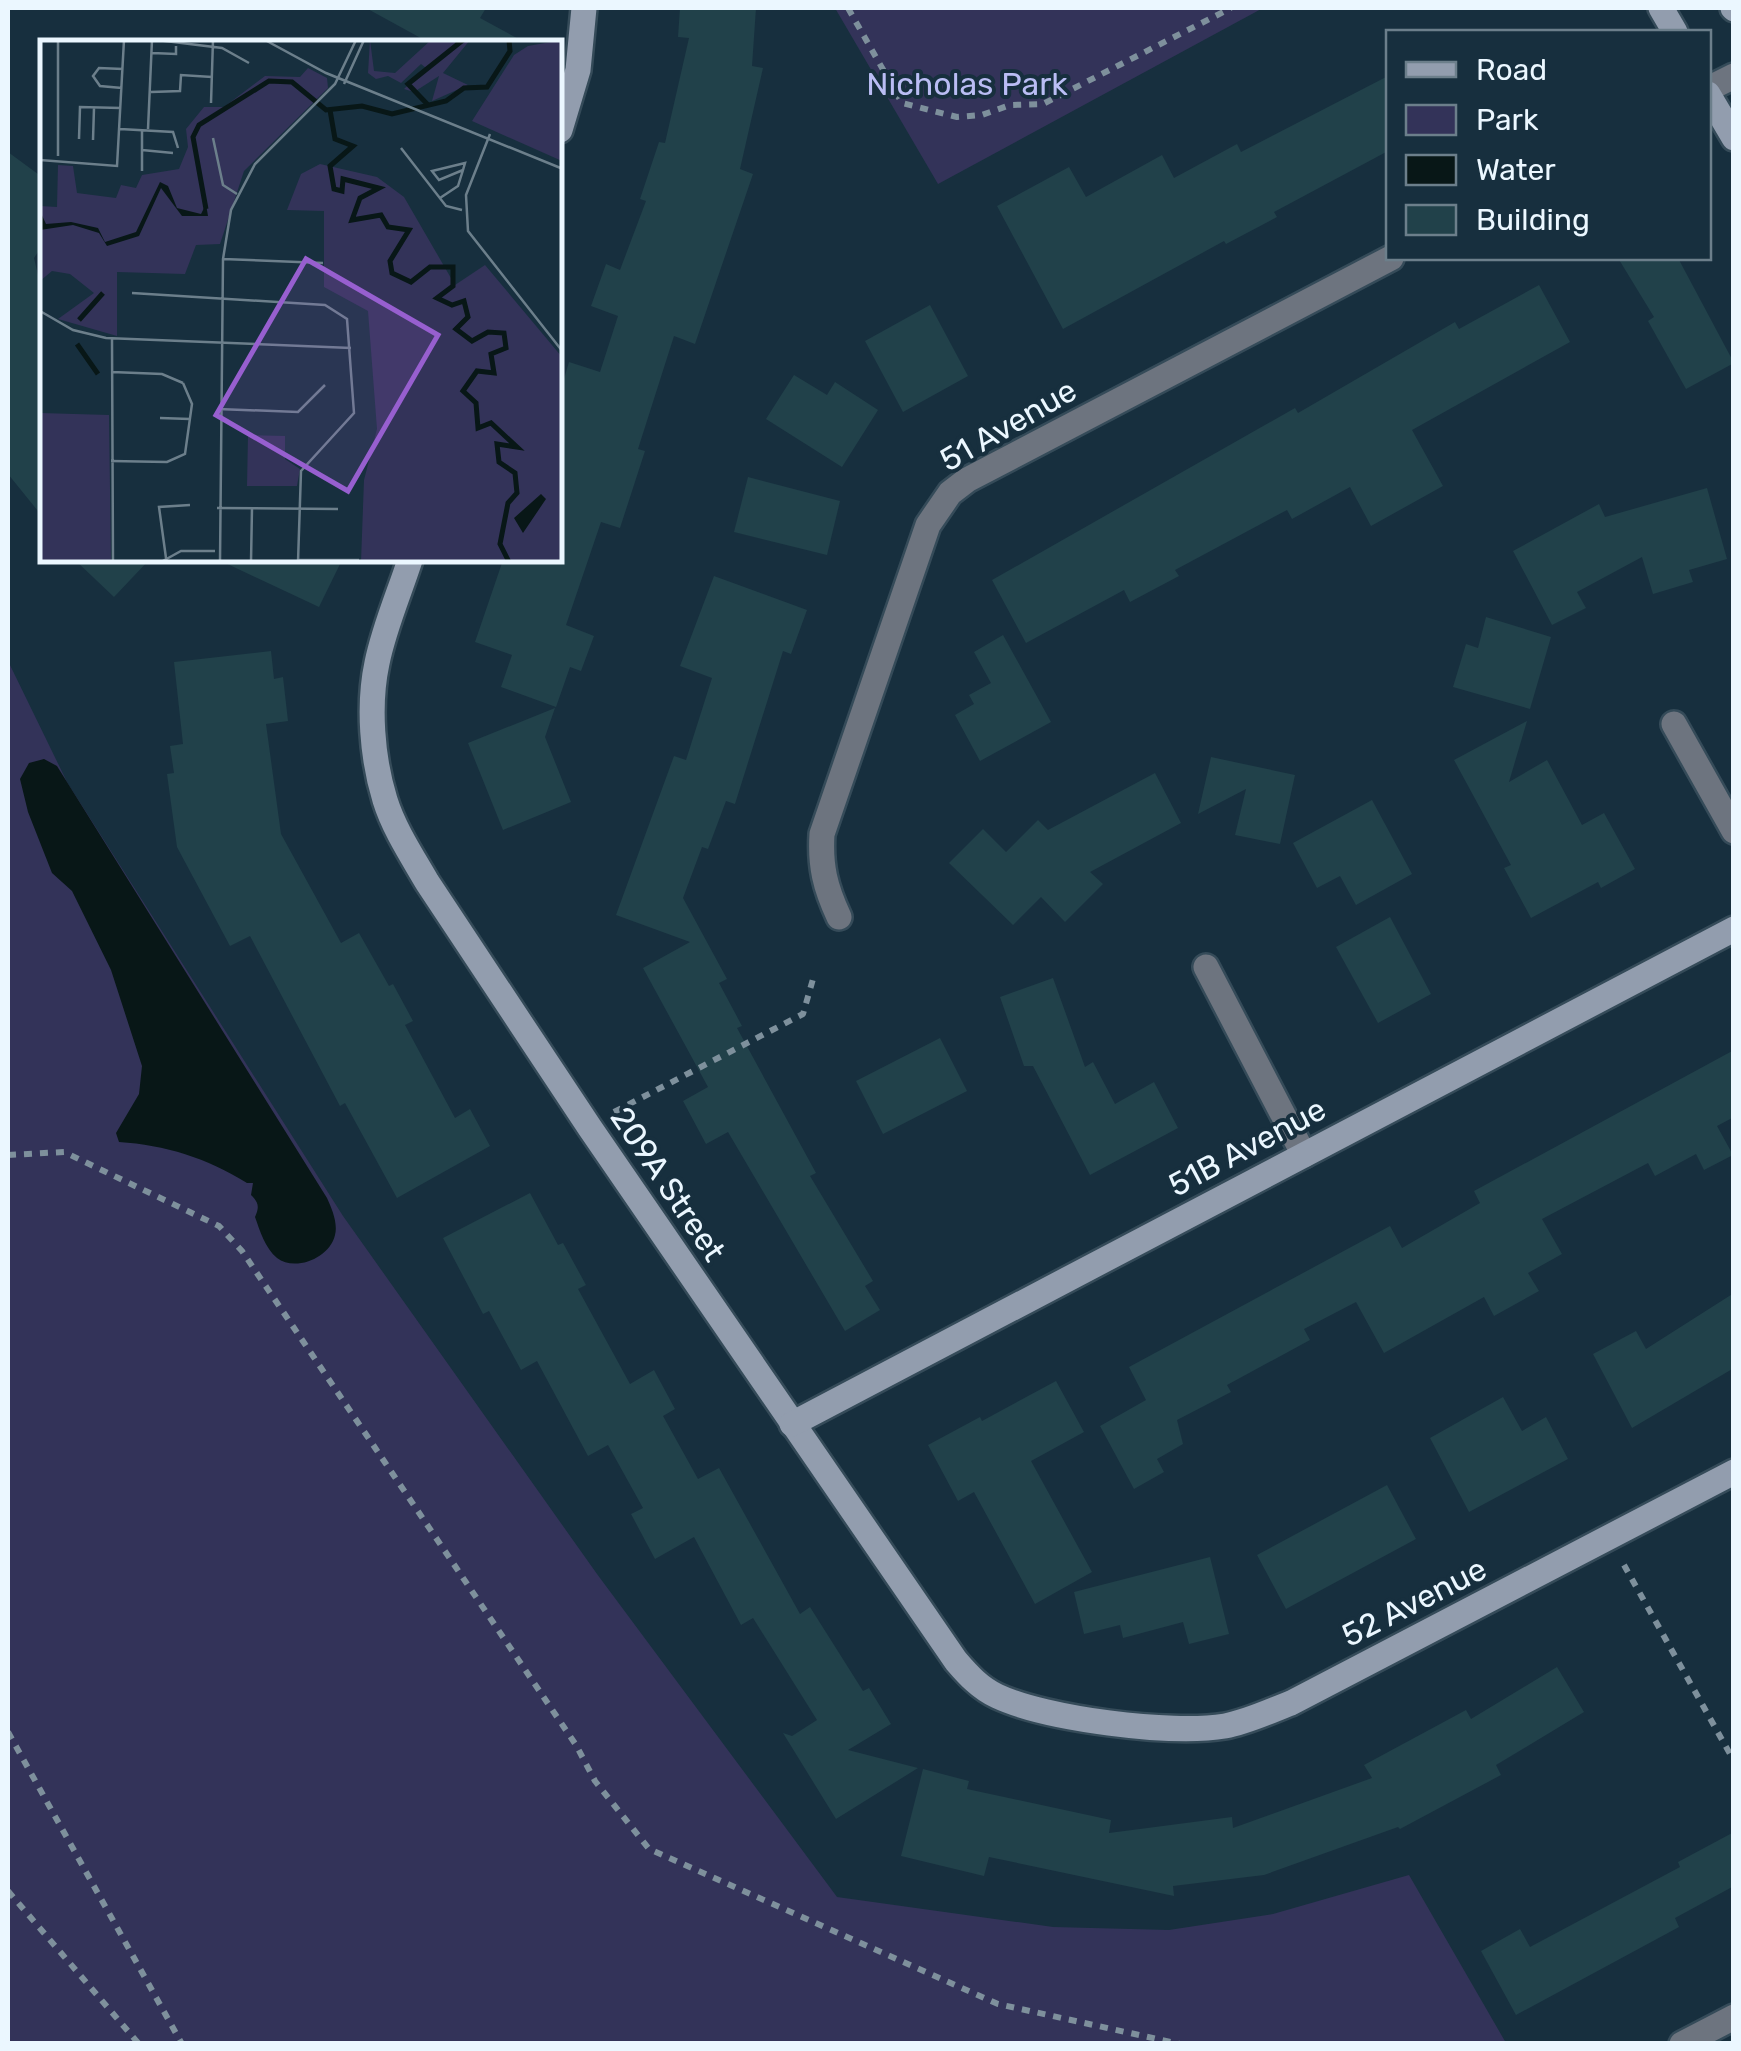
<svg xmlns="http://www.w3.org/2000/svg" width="1741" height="2051" viewBox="0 0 1741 2051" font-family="Rubik,sans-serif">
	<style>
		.green { fill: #333359 }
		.water { fill: #081717 }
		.building { fill: #21414a }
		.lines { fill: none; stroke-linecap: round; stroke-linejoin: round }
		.street-casing { stroke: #354b59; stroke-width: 30 }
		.secondary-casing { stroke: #354b59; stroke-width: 30 }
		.path { stroke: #7e909c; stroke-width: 6; stroke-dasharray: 8 8; stroke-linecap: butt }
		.street { stroke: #6d747f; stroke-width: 25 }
		.secondary { stroke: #929dae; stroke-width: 25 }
		.labels { text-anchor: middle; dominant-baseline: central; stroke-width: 8; stroke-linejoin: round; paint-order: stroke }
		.park-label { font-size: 32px; fill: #babdf4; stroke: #172f3e }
		.street-label { font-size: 32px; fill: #ebf7ff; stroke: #172f3e }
		.inset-river { fill: none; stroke: #081717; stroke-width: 5 }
		.inset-road { fill: none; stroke: #6c7f8b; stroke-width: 2.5 }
		.view { fill: #975fcf; fill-opacity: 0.15; stroke: #975fcf; stroke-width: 5 }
		.inset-edge { fill: none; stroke: #ebf7ff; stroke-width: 5 }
	</style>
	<rect width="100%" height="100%" fill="#172f3e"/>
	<g class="green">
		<path d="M 835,8 L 1263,8 L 938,184 Z"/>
		<path d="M 8,661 L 67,782 L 343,1216 L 597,1574 L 837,1897 L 1053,1927 L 1169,1930 L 1273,1914 L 1409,1875 L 1506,2043 L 8,2043 Z"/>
	</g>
	<path class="water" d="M 44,759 L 57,766 L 327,1198 C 332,1209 338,1223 335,1235 C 330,1258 295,1272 277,1258 C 265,1248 260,1231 255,1217 C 260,1206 258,1202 251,1195 L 253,1183 L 247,1183 C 207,1158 165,1145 119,1142 L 116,1133 L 139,1094 L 142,1066 L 111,970 L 72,891 L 52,873 L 28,812 L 20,779 L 29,763 Z"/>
	<g class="building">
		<path d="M 366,8 L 486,8 L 480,18 L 524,42 L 428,42 Z"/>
		<path d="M 680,8 L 756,8 L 752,66 L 763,68 L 740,169 L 753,174 L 695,344 L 674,336 L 638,449 L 645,451 L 620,528 L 601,522 L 566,625 L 594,636 L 581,671 L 570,667 L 556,707 L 501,687 L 512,655 L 475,642 L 503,560 L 560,560 L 560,392 L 569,362 L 600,372 L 618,316 L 591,306 L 606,264 L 620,270 L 646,201 L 640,199 L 659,142 L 665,143 L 689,38 L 678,37 Z"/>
		<path d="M 1388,76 L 1388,151 L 1274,212 L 1277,217 L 1226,244 L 1224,241 L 1063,329 L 997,206 L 1069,167 L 1086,197 L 1162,155 L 1174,178 L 1237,144 L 1241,152 Z"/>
		<path d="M 8,152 L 42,177 L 42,246 L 34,258 L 42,292 L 42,516 L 8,474 Z"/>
		<path d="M 1618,258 L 1678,258 L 1734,363 L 1686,389 L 1648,321 L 1654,317 Z"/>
		<path d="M 1539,285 L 1570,342 L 1412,430 L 1443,486 L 1371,526 L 1350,487 L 1292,519 L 1287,510 L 1175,570 L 1179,576 L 1130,602 L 1124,590 L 1026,643 L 992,580 L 1295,408 L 1298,413 L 1455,322 L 1459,329 Z"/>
		<path d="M 930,305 L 968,376 L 903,412 L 865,341 Z"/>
		<path d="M 794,375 L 827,395 L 835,382 L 878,410 L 842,467 L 766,419 Z"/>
		<path d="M 748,477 L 840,501 L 827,555 L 734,532 Z"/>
		<path d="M 1707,488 L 1727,559 L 1689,570 L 1693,582 L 1653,594 L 1642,557 L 1577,592 L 1586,608 L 1552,625 L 1513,551 L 1599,504 L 1605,517 Z"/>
		<path d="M 75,560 L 149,560 L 114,597 Z"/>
		<path d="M 219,560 L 342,560 L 319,607 Z"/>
		<path d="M 714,576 L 807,610 L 791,654 L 783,651 L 735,804 L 726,801 L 708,849 L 702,847 L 683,898 L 727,979 L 719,983 L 742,1026 L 737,1028 L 816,1173 L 810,1176 L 873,1281 L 865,1286 L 880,1310 L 845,1331 L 728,1132 L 706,1144 L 683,1101 L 708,1087 L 643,968 L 690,942 L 616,915 L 674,756 L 686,760 L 712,678 L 680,666 Z"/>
		<path d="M 1486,617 L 1551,637 L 1530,709 L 1453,687 L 1466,644 L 1478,648 Z"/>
		<path d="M 1003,635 L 1051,722 L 980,761 L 955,715 L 974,704 L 969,695 L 991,683 L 974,652 Z"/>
		<path d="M 271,651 L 274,679 L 283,677 L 288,721 L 266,724 L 281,834 L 341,943 L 359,933 L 389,986 L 393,984 L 413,1021 L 405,1025 L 455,1118 L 470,1109 L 490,1146 L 397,1198 L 345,1103 L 340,1106 L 250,936 L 230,946 L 177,847 L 167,774 L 174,773 L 170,746 L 183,744 L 174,662 Z"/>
		<path d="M 555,708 L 545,737 L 571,802 L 503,830 L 468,743 Z"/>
		<path d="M 1527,721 L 1509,782 L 1547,760 L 1582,825 L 1604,813 L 1635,869 L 1601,888 L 1598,882 L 1531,918 L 1504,868 L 1511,865 L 1454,760 Z"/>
		<path d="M 1211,757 L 1295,775 L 1280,844 L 1235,835 L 1246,789 L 1198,814 Z"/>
		<path d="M 1155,773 L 1181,823 L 1090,872 L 1103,884 L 1065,922 L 1041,897 L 1013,925 L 949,863 L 983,829 L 1006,852 L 1038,820 L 1048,830 Z"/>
		<path d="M 1372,800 L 1412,874 L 1356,905 L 1340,876 L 1317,888 L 1293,843 Z"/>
		<path d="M 1390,917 L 1431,994 L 1378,1023 L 1336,947 Z"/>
		<path d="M 1053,978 L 1085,1067 L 1093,1062 L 1115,1104 L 1154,1082 L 1178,1128 L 1090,1175 L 1033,1066 L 1024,1066 L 1000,997 Z"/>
		<path d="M 940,1038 L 967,1091 L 883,1134 L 856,1081 Z"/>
		<path d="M 1734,1050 L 1734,1117 L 1717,1126 L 1733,1155 L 1704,1170 L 1696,1154 L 1655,1176 L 1648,1163 L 1542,1219 L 1562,1254 L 1528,1273 L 1539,1291 L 1494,1316 L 1484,1297 L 1384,1353 L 1356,1302 L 1304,1329 L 1310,1340 L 1227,1385 L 1231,1392 L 1177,1420 L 1183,1444 L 1157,1459 L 1164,1472 L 1134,1489 L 1100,1426 L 1146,1400 L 1129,1367 L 1390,1226 L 1402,1248 L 1480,1203 L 1474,1191 Z"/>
		<path d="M 530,1193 L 558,1245 L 563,1243 L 586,1285 L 578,1289 L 630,1384 L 654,1370 L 675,1409 L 663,1416 L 698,1479 L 719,1468 L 800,1614 L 810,1607 L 863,1691 L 869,1688 L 891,1724 L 848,1750 L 918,1768 L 836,1819 L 783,1733 L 792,1736 L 817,1720 L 753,1618 L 741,1625 L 694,1537 L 655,1559 L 631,1514 L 643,1508 L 608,1445 L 588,1456 L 537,1361 L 521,1370 L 489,1311 L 483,1314 L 443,1238 Z"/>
		<path d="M 1734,1293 L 1734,1368 L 1632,1428 L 1593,1354 L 1636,1331 L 1646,1349 Z"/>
		<path d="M 1056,1381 L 1084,1432 L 1031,1461 L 1092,1572 L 1035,1604 L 974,1492 L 958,1501 L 928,1445 L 980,1417 L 982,1421 Z"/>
		<path d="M 1503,1397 L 1522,1431 L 1546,1417 L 1568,1459 L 1469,1512 L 1430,1438 Z"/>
		<path d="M 1387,1485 L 1416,1539 L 1286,1609 L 1257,1555 Z"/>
		<path d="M 1210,1557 L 1229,1634 L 1189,1644 L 1183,1622 L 1123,1638 L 1120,1625 L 1084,1634 L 1074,1592 Z"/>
		<path d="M 1557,1667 L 1584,1712 L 1496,1765 L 1501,1775 L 1400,1829 L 1398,1827 L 1264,1875 L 1173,1886 L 1174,1896 L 989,1857 L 984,1876 L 901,1856 L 923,1769 L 969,1781 L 967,1789 L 1111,1820 L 1109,1833 L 1232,1817 L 1233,1828 L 1372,1778 L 1364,1765 L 1466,1710 L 1471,1719 Z"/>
		<path d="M 1734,1832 L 1734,1886 L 1675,1918 L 1679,1927 L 1516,2015 L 1481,1951 L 1520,1929 L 1530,1947 L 1680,1867 L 1678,1862 Z"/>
	</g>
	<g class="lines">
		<defs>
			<g id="street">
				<path d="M 1708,89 L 1734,76"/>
				<path d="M 1674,724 L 1734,831"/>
				<path d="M 839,917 C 825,887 820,866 822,834 L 928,525 L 950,493 L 967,480 L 1391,258"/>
				<path d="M 1206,967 L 1304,1155"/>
				<path d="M 1682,2044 L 1734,2017"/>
			</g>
			<g id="secondary">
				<path d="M 1661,8 L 1675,32"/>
				<path d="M 1733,8 L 1734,9"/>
				<path d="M 1708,94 L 1734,138"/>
				<path d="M 560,130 L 578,70 L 584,8"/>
				<path d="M 410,560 C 399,594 384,628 377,663 C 368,705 372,758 385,800 C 394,829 412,856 427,882 L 590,1128 L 956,1661 C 968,1675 980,1688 997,1696 C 1046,1719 1171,1735 1225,1726 C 1247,1722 1270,1711 1291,1703 L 1734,1472"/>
				<path d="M 792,1424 L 1734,929"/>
			</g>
		</defs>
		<use href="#street" class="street-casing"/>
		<use href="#secondary" class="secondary-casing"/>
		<g class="path">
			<path d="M 848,8 L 902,103 L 957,117 L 982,115 L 1010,105 L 1043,104 L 1231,8"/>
			<path d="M 614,1112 L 803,1014 L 813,979"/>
			<path d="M 8,1155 L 64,1152 L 219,1226 L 242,1251 L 576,1745 L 595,1781 L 649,1849 L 998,2004 L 1180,2044"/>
			<path d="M 1624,1565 L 1734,1761"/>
			<path d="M 8,1732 L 182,2044"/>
			<path d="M 8,1891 L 139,2044"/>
		</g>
		<use href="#street" class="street"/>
		<use href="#secondary" class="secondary"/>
	</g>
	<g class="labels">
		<g class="park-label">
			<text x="967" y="84">Nicholas Park</text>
		</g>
		<g class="street-label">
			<text transform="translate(1008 425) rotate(-30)">51 Avenue</text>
			<text transform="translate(1247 1147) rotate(-28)">51B Avenue</text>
			<text transform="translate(668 1184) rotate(56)">209A Street</text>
			<text transform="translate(1414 1602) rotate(-27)">52 Avenue</text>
		</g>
	</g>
	<g transform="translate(40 40)">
		<rect width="522" height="522" fill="#172f3e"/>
		<path d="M 330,0 L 334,31 L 355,33 L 391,0 L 415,0 L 415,6 L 430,0 L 403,33 L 428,45 L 392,61 L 399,36 L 374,52 L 364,49 L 386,28 L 381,24 L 361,43 L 348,36 L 336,39 L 328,33 ZM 522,0 L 522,121 L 432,81 L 474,15 L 488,6 ZM 268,28 L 287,38 L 288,48 L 204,131 L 180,204 L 156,205 L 145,234 L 77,232 L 77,296 L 18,279 L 54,253 L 30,234 L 12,231 L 0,241 L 0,166 L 17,167 L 18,125 L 33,126 L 37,153 L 76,158 L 81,145 L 96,148 L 102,135 L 139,129 L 148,107 L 146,89 L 164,67 L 184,67 L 225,36 L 260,37 ZM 280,124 L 337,137 L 364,157 L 415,245 L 445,225 L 522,317 L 522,522 L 321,522 L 324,440 L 337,389 L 328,271 L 284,247 L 284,171 L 247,170 L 261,134 ZM 0,373 L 69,375 L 71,522 L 0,522 ZM 208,395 L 245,396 L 245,419 L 260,429 L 257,446 L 207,446 Z" fill="#333359"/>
		<path d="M 120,142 L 128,146 L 137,168 L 161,174 L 166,164 L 168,176 L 142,176 L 121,148 L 99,196 L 67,206 L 59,193 L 33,185 L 0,190 L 0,171 L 6,184 L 31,182 L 58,188 L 65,202 L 96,192 ZM 501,454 L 506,459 L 483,493 L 474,478 Z" fill="#081717"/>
		<path class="inset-river" d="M 389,66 L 368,44 L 423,0M 290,70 L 295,99 L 313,106 L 290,126 L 294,149 L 302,151 L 303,139 L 339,148 L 320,158 L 312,180 L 341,175 L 348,187 L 369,190 L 350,221 L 352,233 L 371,242 L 390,227 L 413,227 L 413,246 L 397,258 L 412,265 L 424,261 L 428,277 L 416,289 L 432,301 L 448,292 L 464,293 L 466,308 L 451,314 L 454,333 L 437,331 L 423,351 L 436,363 L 438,388 L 451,383 L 477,407 L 457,404 L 459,422 L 475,433 L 477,453 L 468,463 L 460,504 L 469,522M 166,169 L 153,97 L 159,85 L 229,41 L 252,42 L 286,70 L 322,66 L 352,74 L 406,61 L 424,48 L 447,47 L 470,11 L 469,0M 39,280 L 63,253M 37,304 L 58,334"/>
		<path class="inset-road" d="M 117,0 L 182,8 L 209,23M 225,0 L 286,33 L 523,129M 112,13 L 136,14 L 136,6M 304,44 L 324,0M 82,48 L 60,46 L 53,36 L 59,28 L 83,29M 111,52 L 140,51 L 141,35 L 172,37M 171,63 L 173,0M 80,89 L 133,92 L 138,108M 108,89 L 112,0M 450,94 L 426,155 L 428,191 L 523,312M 173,98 L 183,145 L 197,154M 39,99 L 40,67 L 81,68M 53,100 L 54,68M 361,108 L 406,166 L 422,170M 102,110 L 133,113M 18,116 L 18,0M 0,120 L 77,126 L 84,0M 102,131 L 102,90M 400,158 L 418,146 L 423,130 L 425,123 L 392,131 L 399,140 L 423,130M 183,219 L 283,223M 92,253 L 285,265 L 307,279 L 314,373 L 261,431 L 258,522M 0,271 L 33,290 L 66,298 L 311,308M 72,299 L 73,522M 72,332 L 122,334 L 143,343M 178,369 L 258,372 L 285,345M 120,378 L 150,379M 71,421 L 127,422 L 145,414 L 152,364 L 143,343M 177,468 L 298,469M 126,518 L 119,467 L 150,465M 258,520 L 319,520M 121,522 L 141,511 L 175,511M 180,522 L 183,219 L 191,170 L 215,124 L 295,44 L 316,0M 211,522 L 212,468"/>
		<path class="view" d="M 266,219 L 398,295 L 308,451 L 176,375 Z"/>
		<rect width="522" height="522" class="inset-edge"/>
	</g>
	<rect width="1741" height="2051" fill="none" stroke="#ebf7ff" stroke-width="20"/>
	<rect x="1386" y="30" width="325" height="230" fill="#172f3e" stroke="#6c7f8b" stroke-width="2.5"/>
	<rect x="1406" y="62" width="50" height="15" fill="#929dae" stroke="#6c7f8b" stroke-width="2.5"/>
	<text x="1476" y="80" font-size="30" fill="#ebf7ff">Road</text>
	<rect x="1406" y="105" width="50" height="30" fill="#333359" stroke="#6c7f8b" stroke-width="2.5"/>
	<text x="1476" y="130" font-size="30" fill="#ebf7ff">Park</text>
	<rect x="1406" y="155" width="50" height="30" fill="#081717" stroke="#6c7f8b" stroke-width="2.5"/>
	<text x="1476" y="180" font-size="30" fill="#ebf7ff">Water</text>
	<rect x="1406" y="205" width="50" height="30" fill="#21414a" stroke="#6c7f8b" stroke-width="2.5"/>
	<text x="1476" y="230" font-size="30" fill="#ebf7ff">Building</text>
</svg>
